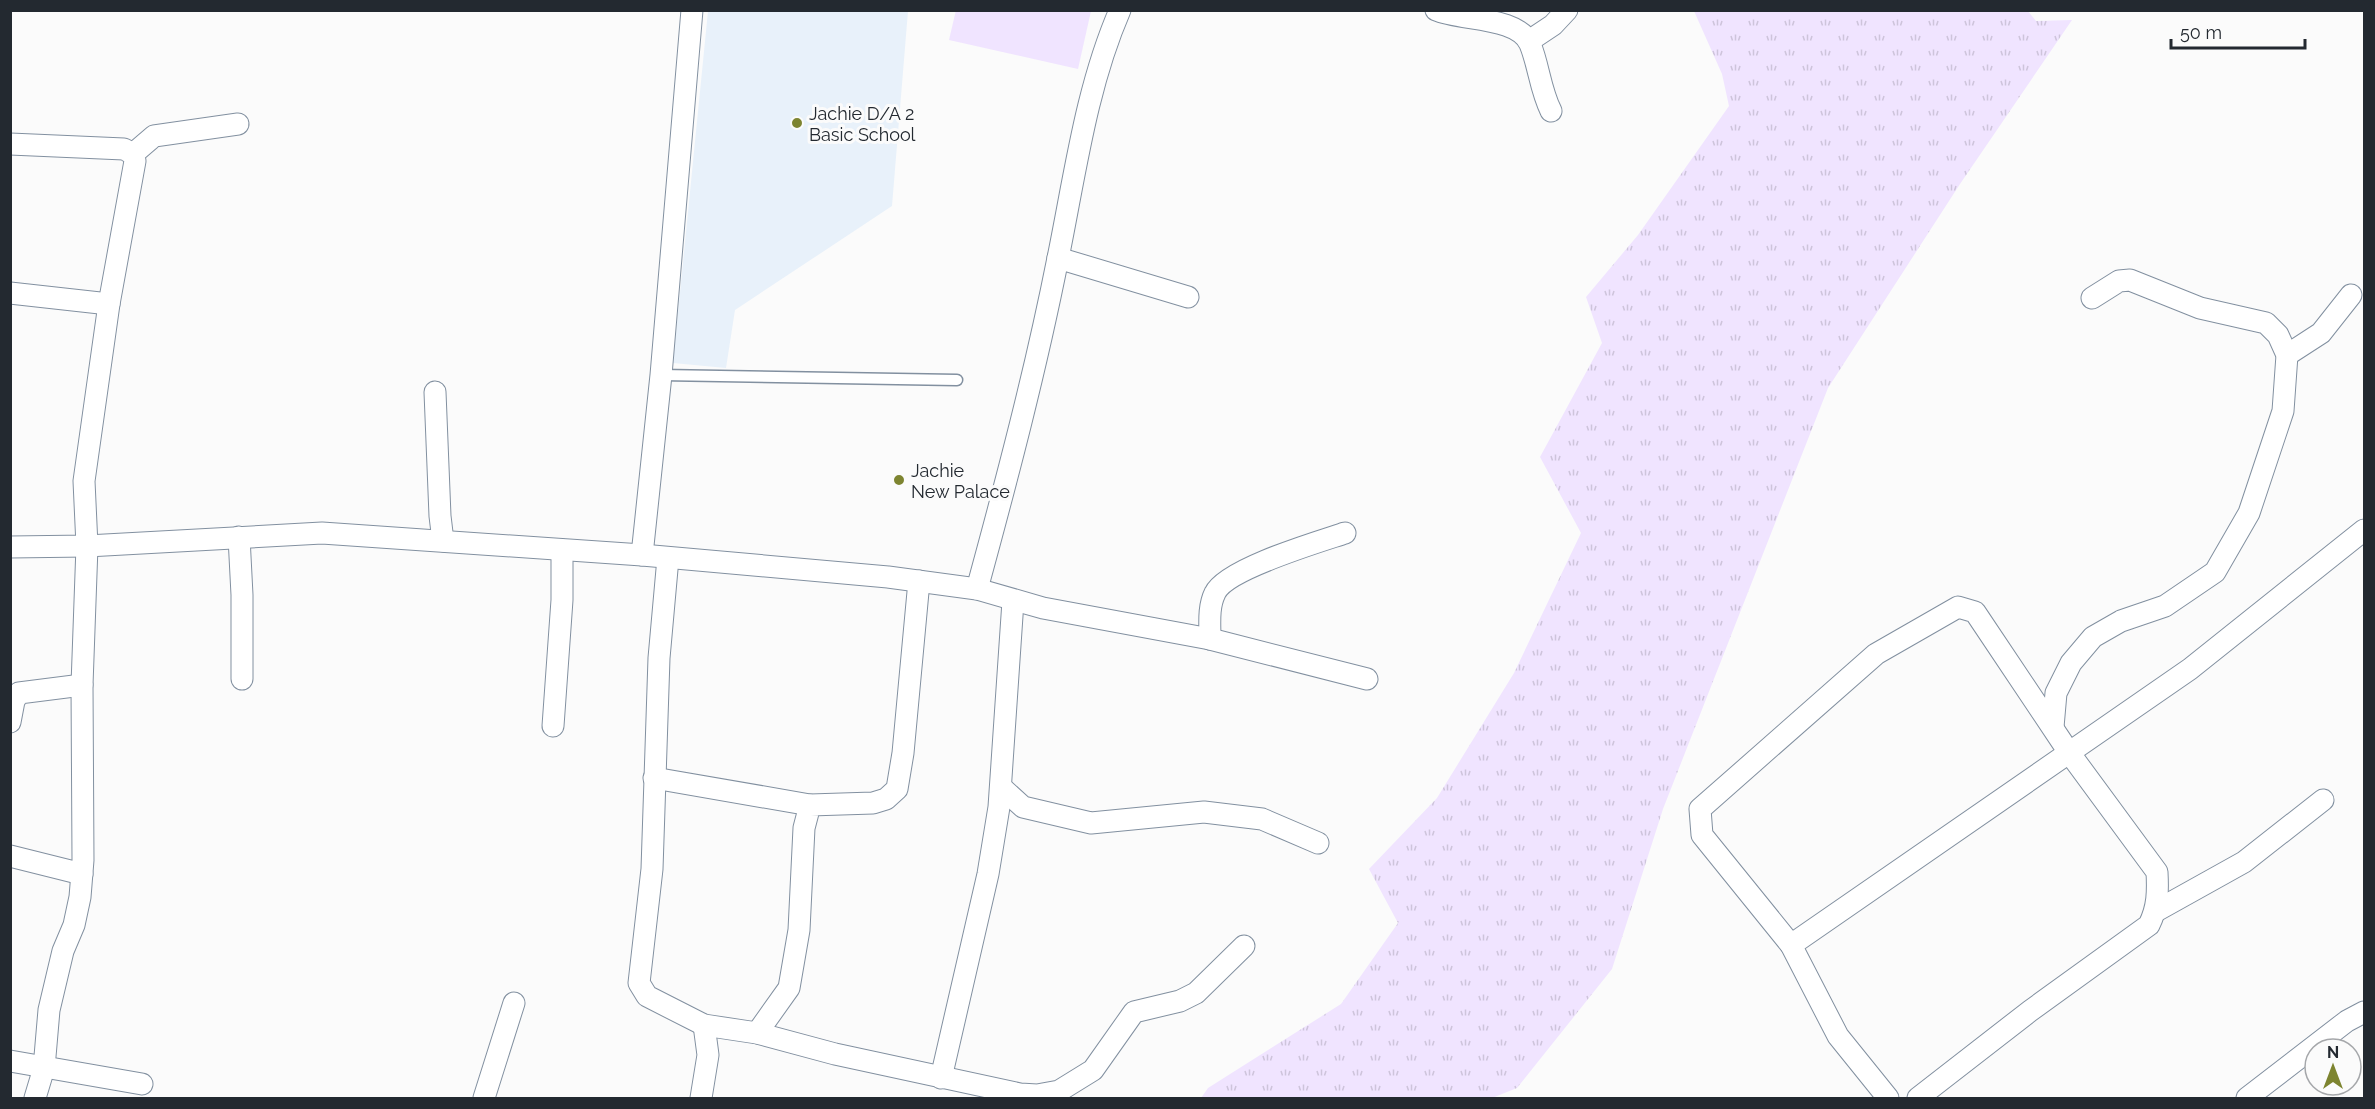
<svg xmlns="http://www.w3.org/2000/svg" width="2375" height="1109" viewBox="0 0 2375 1109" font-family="Raleway,sans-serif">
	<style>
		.built { fill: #e8f1fa }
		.grass { fill: url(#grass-tufts) }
		.garden { fill: #f0e4ff }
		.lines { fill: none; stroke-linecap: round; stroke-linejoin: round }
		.service-casing { stroke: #8290a0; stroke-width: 13 }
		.minor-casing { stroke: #8290a0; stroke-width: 23 }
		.service { stroke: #fff; stroke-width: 10 }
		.minor { stroke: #fff; stroke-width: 21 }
		.poi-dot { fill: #7d8430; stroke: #fbfbfb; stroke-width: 2 }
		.labels { text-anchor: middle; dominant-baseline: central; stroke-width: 6; stroke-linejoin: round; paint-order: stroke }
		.poi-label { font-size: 18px; fill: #232930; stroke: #fbfbfb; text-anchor: start }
	</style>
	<defs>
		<pattern id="grass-tufts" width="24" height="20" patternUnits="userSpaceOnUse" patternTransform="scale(1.5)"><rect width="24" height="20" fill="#f0e4ff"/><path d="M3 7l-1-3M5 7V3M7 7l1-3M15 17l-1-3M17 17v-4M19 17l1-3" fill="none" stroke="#cec4db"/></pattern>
	</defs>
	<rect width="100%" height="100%" fill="#fbfbfb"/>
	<path class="built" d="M 708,11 L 908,11 L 892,206 L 735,310 L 726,368 L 673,363 Z"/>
	<path class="grass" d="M 2027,10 L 2036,21 L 2072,20 L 1960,184 L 1828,388 L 1663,809 L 1612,969 L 1517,1088 L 1492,1098 L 1201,1098 L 1208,1088 L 1341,1004 L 1398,923 L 1369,869 L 1437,798 L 1514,673 L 1581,533 L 1540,457 L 1602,343 L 1586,297 L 1638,235 L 1729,106 L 1722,74 L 1694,11 Z"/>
	<path class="garden" d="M 956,10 L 1091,10 L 1091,11 L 1078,69 L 949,40 Z"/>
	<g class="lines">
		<defs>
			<path id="service" d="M 661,375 L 957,380"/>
			<g id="minor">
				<path d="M 1436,10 C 1461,21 1518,16 1530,44 C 1539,66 1540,89 1551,111"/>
				<path d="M 1529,41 L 1553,25 L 1567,10"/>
				<path d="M 10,144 L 124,149 L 133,154 L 135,161 L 109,304 L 84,481 L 87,546 L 82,685 L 83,860 L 80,897 L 74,925 L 63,951 L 49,1010 L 44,1068 L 35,1098"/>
				<path d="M 133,154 L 154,136 L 238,124"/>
				<path d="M 1058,258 L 1188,297"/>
				<path d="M 10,293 L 109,304"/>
				<path d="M 2287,355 L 2321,333 L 2351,295"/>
				<path d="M 435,392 L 440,516 L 443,541"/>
				<path d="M 239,537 L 242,595 L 242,679"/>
				<path d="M 10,547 L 87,546 L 322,533 L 642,555 L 888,577 L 977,589 L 1043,608 L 1210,639 L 1367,679"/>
				<path d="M 642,555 L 661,375 L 692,10"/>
				<path d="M 668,558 L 659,658 L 652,869 L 639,983 L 647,996 L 704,1025 L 757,1033 L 835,1054 L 1020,1094 L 1037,1095 L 1059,1091 L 1093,1070 L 1134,1012 L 1180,1001 L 1196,993 L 1244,946"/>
				<path d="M 977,589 C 1007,479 1036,369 1058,258 C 1075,175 1086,88 1120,10"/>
				<path d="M 1210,639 C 1210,624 1208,607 1215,593 C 1226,569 1318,542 1345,533"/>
				<path d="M 10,722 L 14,701 L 19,693 L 82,685"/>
				<path d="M 553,726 L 562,600 L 562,550"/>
				<path d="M 2053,727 L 2056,693 L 2071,663 L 2093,637 L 2121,621 L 2165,606 L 2215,572 L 2249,513 L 2283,411 L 2287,355 L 2278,335 L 2266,323 L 2200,308 L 2130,280 L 2119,281 L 2092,298"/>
				<path d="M 654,778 L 810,805"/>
				<path d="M 1001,787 L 1023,807 L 1091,823 L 1204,812 L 1262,819 L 1318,843"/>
				<path d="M 10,856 L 82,874"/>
				<path d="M 2156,911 L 2244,862 L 2323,800"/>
				<path d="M 1791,945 L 2190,669 L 2364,530"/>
				<path d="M 757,1033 L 789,988 L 799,930 L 804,828 L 810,805 L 873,803 L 886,799 L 897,789 L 903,753 L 919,581"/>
				<path d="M 10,1061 L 142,1084"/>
				<path d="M 941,1078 L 988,874 L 999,807 L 1013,601"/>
				<path d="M 484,1098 L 514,1003"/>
				<path d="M 701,1098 L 708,1055 L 704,1025"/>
				<path d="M 1888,1098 L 1838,1036 L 1791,945 L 1702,835 L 1700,809 L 1876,654 L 1958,607 L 1975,612 L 2068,751 L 2157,872 C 2158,891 2158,907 2149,925 L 2030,1011 L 1918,1098"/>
				<path d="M 2247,1098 L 2347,1021 L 2364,1012"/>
			</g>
		</defs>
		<use href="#service" class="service-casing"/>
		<use href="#minor" class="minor-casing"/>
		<use href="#service" class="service"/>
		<use href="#minor" class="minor"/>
	</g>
	<g class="poi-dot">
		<circle cx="797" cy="123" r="6"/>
		<circle cx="899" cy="480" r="6"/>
	</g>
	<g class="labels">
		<g class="poi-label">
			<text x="809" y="113">Jachie D/A 2<tspan x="809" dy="21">Basic School</tspan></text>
			<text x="911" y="470">Jachie<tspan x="911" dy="21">New Palace</tspan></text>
		</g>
	</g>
	<rect width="2375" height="1109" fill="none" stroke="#232930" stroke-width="24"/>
	<g transform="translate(2333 1067)"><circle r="28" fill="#fbfbfb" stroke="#a5a7aa" stroke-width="1.5"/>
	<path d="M0-4.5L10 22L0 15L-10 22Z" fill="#7d8430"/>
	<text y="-9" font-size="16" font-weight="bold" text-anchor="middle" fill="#232930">N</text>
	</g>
	<path d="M2171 39v9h134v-9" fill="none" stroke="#232930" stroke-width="3"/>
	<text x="2180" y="39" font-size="18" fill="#232930" stroke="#fbfbfb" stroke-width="4.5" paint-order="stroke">50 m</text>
</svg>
